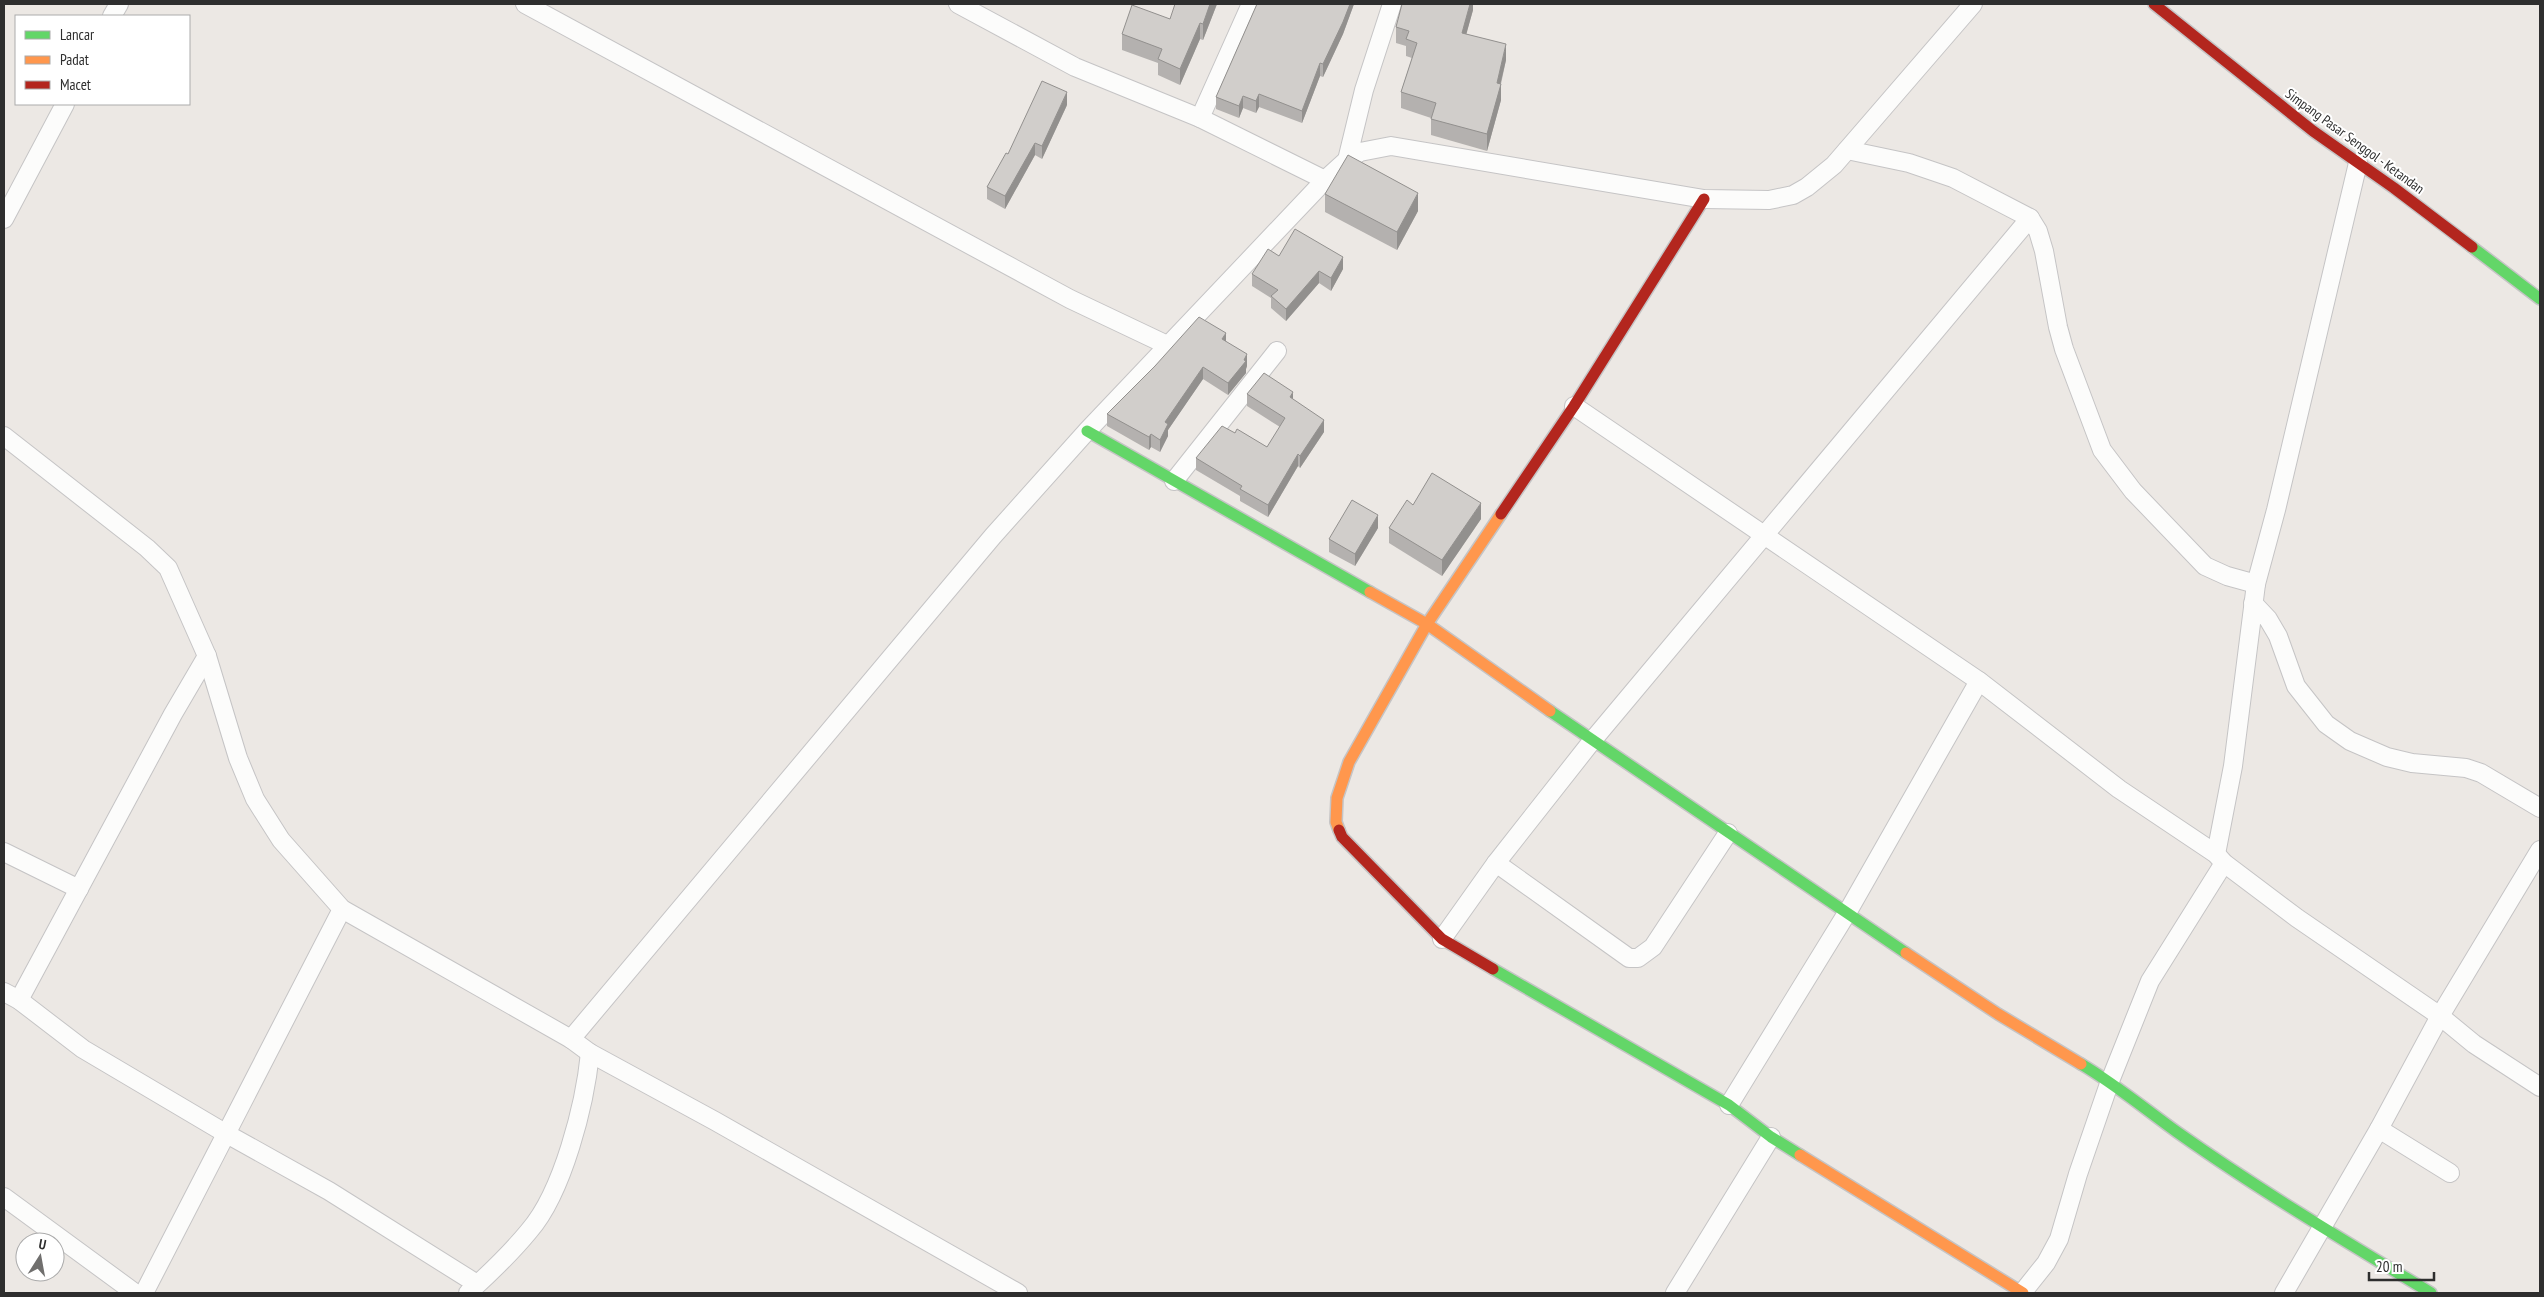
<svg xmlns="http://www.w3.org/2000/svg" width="2544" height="1297" viewBox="0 0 2544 1297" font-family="'PT Sans Narrow',sans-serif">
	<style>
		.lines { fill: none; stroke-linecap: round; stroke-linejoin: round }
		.street-casing { stroke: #c5c4c5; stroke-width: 20 }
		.fast-casing { stroke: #c5c4c5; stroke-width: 14 }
		.slow-casing { stroke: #c5c4c5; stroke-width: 14 }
		.jam-casing { stroke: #c5c4c5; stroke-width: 14 }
		.street { stroke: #fcfcfb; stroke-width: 18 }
		.fast { stroke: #63d668; stroke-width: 11 }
		.slow { stroke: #ff974d; stroke-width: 11 }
		.jam { stroke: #b3261e; stroke-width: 11 }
		.wall { fill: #b4b1af }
		.shaded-wall { fill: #92908e }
		.building { fill: #d1cecb; stroke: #92908e }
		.labels { text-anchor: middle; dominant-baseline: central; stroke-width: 4; stroke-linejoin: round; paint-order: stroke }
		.street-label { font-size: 14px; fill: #2e2e2e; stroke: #fff }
	</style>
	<rect width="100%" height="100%" fill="#ece8e4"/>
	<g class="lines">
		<defs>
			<g id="street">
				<path d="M 525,4 L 1070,299 L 1167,345"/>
				<path d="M 958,4 L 1075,67 L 1200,118 L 1251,4"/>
				<path d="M 1392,4 L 1364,90 L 1347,160 L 1360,152 L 1391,146 L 1704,199 L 1769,200 L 1793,195 L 1807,187 L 1834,165 L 1973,4"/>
				<path d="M 112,16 L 119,4"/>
				<path d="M 1200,118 L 1325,180"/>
				<path d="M 1847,150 L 1909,163 L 1953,178 L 2030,218 L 2038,231 L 2044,251 L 2058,327 L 2064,349 L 2102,450 L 2133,491 L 2205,566 L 2227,576 L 2256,584"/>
				<path d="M 4,219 L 65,104"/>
				<path d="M 1574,406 L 1979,681 L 2119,789 L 2216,854 L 2224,863 L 2297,918 L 2440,1016 L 2474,1044 L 2540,1087"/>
				<path d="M 4,436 L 147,548 L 168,568 L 207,656 L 238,758 L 255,799 L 281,840 L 342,909 L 571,1039 L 590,1053 L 715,1121 L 1018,1293"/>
				<path d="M 1174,481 L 1277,351"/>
				<path d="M 2253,603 L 2268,619 L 2278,636 L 2296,686 L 2326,724 L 2350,741 L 2387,757 L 2412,763 L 2466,768 L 2481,773 L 2540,808"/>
				<path d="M 4,852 L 79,889"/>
				<path d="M 2216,854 L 2233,766 L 2256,584 L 2276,510 L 2358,163"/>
				<path d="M 1496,863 L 1629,958 L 1638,958 L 1653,947 L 1728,833"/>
				<path d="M 1442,939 L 1496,863 L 1592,741 L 2030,218"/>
				<path d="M 4,992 L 19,1000 L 83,1049 L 225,1133 L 329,1191 L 477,1284"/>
				<path d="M 19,1000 L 173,714 L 207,656"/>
				<path d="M 571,1039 L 993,536 L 1087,431 L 1325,180 L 1347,160"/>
				<path d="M 1729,1105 L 1847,913 L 1979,681"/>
				<path d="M 2379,1129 L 2450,1173"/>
				<path d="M 4,1197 L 135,1293"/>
				<path d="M 144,1293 L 342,909"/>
				<path d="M 468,1293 C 489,1274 511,1253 529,1231 C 563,1192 585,1104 590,1053"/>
				<path d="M 1675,1293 L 1771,1137"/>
				<path d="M 2022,1293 L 2046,1263 L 2059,1239 L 2078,1174 L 2110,1081 L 2150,981 L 2224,863"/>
				<path d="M 2284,1293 L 2379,1129 L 2440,1016 L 2540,850"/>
			</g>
			<g id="fast">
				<path d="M 2472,247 L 2540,299"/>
				<path d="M 1087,431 L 1370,592"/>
				<path d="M 1550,711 L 1906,953"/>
				<path d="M 1493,969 L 1729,1105 L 1771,1137 L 1800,1155"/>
				<path d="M 2081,1064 C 2115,1084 2145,1109 2177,1132 C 2259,1190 2345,1241 2431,1293"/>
			</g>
			<g id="slow">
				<path d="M 1370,592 L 1427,624 L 1550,711"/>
				<path d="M 1339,830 L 1336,822 L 1337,798 L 1349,762 L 1427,624 L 1501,514"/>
				<path d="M 1906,953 L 1998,1014 L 2081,1064"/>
				<path d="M 1800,1155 L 2023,1293"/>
			</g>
			<g id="jam">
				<path d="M 2154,4 L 2313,131 L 2394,188 L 2472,247"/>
				<path d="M 1501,514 L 1574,406 L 1704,199"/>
				<path d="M 1339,830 L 1342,837 L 1442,939 L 1493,969"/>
			</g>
		</defs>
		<use href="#street" class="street-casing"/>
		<use href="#fast" class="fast-casing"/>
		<use href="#slow" class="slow-casing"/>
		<use href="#jam" class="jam-casing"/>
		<use href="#street" class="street"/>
		<use href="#fast" class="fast"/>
		<use href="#slow" class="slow"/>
		<use href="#jam" class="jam"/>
	</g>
	<g class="wall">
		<path d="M 1217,4 L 1203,40 L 1200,39 L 1180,85 L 1158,75 L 1158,63 L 1122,50 L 1122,34 Z"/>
		<path d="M 1257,4 L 1354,4 L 1343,34 L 1323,77 L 1320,76 L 1302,123 L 1259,107 L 1256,113 L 1243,108 L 1239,118 L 1216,109 L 1216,97 Z"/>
		<path d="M 1473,4 L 1473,10 L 1466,34 L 1506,60 L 1501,84 L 1501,100 L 1487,151 L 1431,135 L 1431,118 L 1401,108 L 1401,92 L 1412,58 L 1406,56 L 1406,46 L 1396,43 L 1396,27 Z"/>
		<path d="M 1067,105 L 1042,159 L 1035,155 L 1005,209 L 987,199 L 987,187 L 1008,154 Z"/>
		<path d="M 1325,194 L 1418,211 L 1397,250 L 1325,212 Z"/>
		<path d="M 1279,256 L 1343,269 L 1331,291 L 1319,283 L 1286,321 L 1271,308 L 1271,298 L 1252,286 L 1252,274 Z"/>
		<path d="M 1226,341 L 1247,366 L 1246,369 L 1246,373 L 1228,395 L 1203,379 L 1168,430 L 1168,436 L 1160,452 L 1151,447 L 1149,450 L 1107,426 L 1107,414 Z"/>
		<path d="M 1247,394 L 1293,399 L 1324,432 L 1300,468 L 1298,466 L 1268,517 L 1240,501 L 1240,496 L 1196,470 L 1196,458 L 1235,433 L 1267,447 L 1280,427 L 1247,406 Z"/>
		<path d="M 1413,505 L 1481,519 L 1442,576 L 1389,543 L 1389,528 Z"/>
		<path d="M 1378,528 L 1355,566 L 1329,552 L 1329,539 Z"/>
	</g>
	<g class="shaded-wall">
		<path d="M 1210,4 L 1217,4 L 1203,40 L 1203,24 Z"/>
		<path d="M 1350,4 L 1354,4 L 1343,34 L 1323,77 L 1323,64 Z"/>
		<path d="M 1470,4 L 1473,4 L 1473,10 L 1462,50 L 1462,33 Z"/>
		<path d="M 1200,23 L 1200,39 L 1180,85 L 1180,69 Z"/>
		<path d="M 1506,44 L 1506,60 L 1498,94 L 1501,84 L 1501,100 L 1487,151 L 1487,134 L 1497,83 Z"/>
		<path d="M 1320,63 L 1320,76 L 1302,123 L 1302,111 Z"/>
		<path d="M 1067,92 L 1067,105 L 1042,159 L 1042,146 Z"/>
		<path d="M 1259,94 L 1259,107 L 1256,113 L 1256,101 Z"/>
		<path d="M 1243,96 L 1243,108 L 1239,118 L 1239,106 Z"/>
		<path d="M 1035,143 L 1035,155 L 1005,209 L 1005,196 Z"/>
		<path d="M 1418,193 L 1418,211 L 1397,250 L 1397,232 Z"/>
		<path d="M 1343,257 L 1343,269 L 1331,291 L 1331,278 Z"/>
		<path d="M 1319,271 L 1319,283 L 1286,321 L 1286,309 Z"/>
		<path d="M 1226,333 L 1226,345 L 1222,339 Z"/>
		<path d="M 1247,354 L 1247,366 L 1246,369 L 1246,373 L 1228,395 L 1228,383 Z"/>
		<path d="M 1203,367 L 1203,379 L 1168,430 L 1168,436 L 1160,452 L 1160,440 L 1165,422 Z"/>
		<path d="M 1293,392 L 1293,404 L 1290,397 Z"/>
		<path d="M 1324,420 L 1324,432 L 1300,468 L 1300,456 Z"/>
		<path d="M 1151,434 L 1151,447 L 1149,450 L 1149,437 Z"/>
		<path d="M 1298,454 L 1298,466 L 1268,517 L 1268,505 Z"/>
		<path d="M 1481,503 L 1481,519 L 1442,576 L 1442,560 Z"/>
		<path d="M 1378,515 L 1378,528 L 1355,566 L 1355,554 Z"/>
	</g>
	<g class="building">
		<path d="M 1175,4 L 1210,4 L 1203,24 L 1200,23 L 1180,69 L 1158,59 L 1162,49 L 1122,34 L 1132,5 L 1170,19 Z"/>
		<path d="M 1257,4 L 1350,4 L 1343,22 L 1323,64 L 1320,63 L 1302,111 L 1259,94 L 1256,101 L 1243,96 L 1239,106 L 1216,97 Z"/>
		<path d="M 1402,4 L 1470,4 L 1462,33 L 1506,44 L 1497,83 L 1501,84 L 1487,134 L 1431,119 L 1436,103 L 1401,92 L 1417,43 L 1406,39 L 1409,31 L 1396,27 Z"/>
		<path d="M 1042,81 L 1067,92 L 1042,146 L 1035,143 L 1005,196 L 987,187 L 1006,153 L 1008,154 Z"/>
		<path d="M 1348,155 L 1418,193 L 1397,232 L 1325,194 Z"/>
		<path d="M 1295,229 L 1343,257 L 1331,278 L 1319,271 L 1286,309 L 1271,296 L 1278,290 L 1252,274 L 1268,249 L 1279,256 Z"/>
		<path d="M 1199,317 L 1226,333 L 1222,339 L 1247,354 L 1244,360 L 1246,361 L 1228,383 L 1203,367 L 1165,422 L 1168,424 L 1160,440 L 1151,434 L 1149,437 L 1107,414 L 1155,366 Z"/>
		<path d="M 1264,373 L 1293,392 L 1290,397 L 1324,420 L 1300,456 L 1298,454 L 1268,505 L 1240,489 L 1242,486 L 1196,458 L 1222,426 L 1235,433 L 1237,429 L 1267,447 L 1285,418 L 1247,394 Z"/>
		<path d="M 1432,473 L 1481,503 L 1442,560 L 1389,528 L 1407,500 L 1413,505 Z"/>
		<path d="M 1352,500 L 1378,515 L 1355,554 L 1329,539 Z"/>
	</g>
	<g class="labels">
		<g class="street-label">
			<text transform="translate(2355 141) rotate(36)">Simpang Pasar Senggol - Ketandan</text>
		</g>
	</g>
	<rect width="2544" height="1297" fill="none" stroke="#2e2e2e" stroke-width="10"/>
	<rect x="15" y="15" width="175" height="90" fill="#ffffff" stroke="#ababab"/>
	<rect x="25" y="31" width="25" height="8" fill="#63d668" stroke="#ababab"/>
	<text x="60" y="40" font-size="15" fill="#2e2e2e">Lancar</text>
	<rect x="25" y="56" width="25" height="8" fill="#ff974d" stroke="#ababab"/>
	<text x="60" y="65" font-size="15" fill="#2e2e2e">Padat</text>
	<rect x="25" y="81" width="25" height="8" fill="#b3261e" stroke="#ababab"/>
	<text x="60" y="90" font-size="15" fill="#2e2e2e">Macet</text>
	<g transform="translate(40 1257) rotate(11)"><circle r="24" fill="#ffffff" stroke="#ababab"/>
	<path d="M0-4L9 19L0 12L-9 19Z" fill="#706f6e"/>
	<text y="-8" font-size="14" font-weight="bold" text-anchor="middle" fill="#2e2e2e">U</text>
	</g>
	<path d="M2369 1272v8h65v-8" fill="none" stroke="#2e2e2e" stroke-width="2.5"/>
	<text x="2376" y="1272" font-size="15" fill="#2e2e2e" stroke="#ffffff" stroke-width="4" paint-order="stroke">20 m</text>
</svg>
